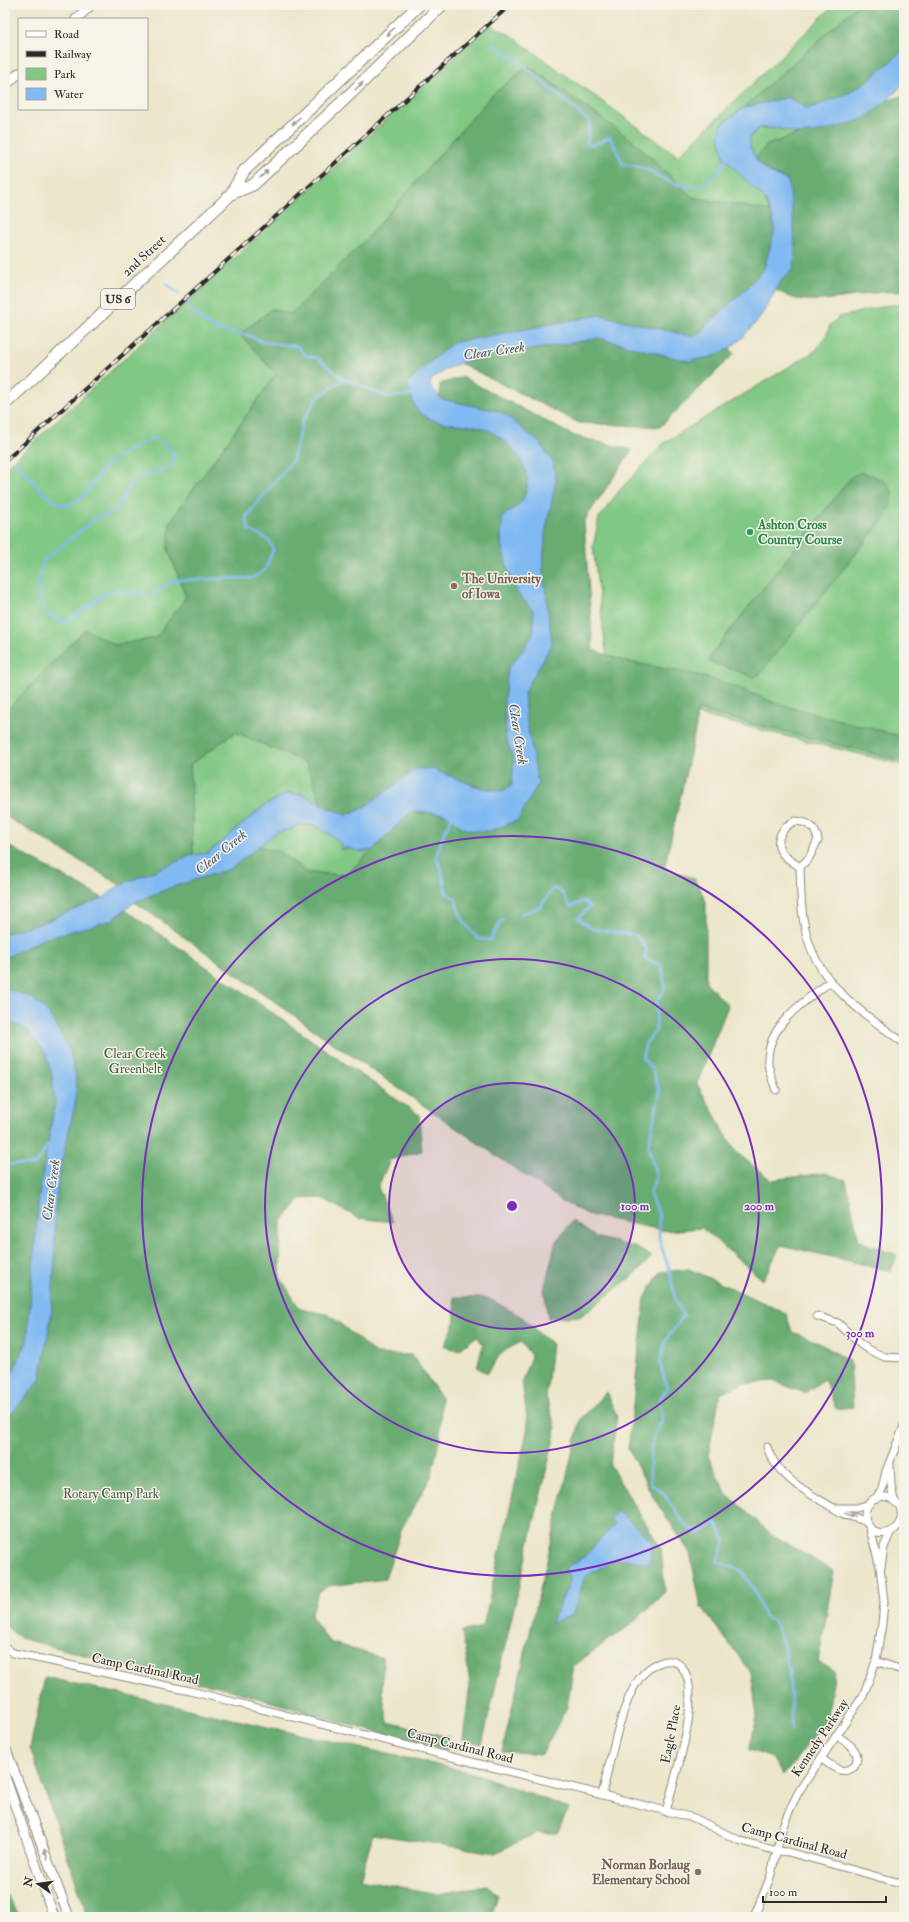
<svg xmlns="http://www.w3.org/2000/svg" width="909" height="1922" viewBox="0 0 909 1922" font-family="'IM FELL Double Pica',serif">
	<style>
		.green { fill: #81c884; stroke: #567a58 }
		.forest { fill: #68ac72; stroke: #4a6c4e }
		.water { fill: #81baf2; stroke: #56728e }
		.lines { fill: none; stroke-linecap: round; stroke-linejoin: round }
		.stream { stroke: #81baf2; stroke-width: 2.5 }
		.minor-casing { stroke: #8c887b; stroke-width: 9 }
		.tertiary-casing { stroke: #8c887b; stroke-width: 11 }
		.primary-casing { stroke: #8c887b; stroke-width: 13 }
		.minor { stroke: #fff; stroke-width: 7 }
		.tertiary { stroke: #fff; stroke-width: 9 }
		.primary { stroke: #fff; stroke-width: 11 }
		.rail-casing { stroke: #2b2b2b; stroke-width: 4 }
		.rail { stroke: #f7f3e8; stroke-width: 2.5; stroke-dasharray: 8; stroke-linecap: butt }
		.oneway { fill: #a0a0a0 }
		.ring { fill: none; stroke: #7b2cbf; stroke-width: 2 }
		.leisure-dot { fill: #2e9e5b; stroke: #f7f3e8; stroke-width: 1.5 }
		.education-dot { fill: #8d6e63; stroke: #f7f3e8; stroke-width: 1.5 }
		.labels { text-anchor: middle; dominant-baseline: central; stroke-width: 3; stroke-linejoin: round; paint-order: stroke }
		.shield { fill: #f7f3e8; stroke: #686764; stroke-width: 1 }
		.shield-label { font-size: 12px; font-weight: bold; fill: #2b2b2b }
		.street-label { font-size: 13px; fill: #2b2b2b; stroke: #f7f3e8 }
		.leisure-label { font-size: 13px; font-weight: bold; fill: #27864d; stroke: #f7f3e8; text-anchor: start }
		.education-label { font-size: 13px; font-weight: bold; fill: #785e54; stroke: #f7f3e8; text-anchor: start }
		.park-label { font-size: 13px; fill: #455a46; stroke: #f7f3e8 }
		.water-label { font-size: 14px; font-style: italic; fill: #455667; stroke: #f7f3e8 }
		.centre { fill: #7b2cbf; stroke: #f7f3e8; stroke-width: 2 }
		.ring-label { font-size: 12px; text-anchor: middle; font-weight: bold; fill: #7b2cbf; stroke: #f7f3e8; stroke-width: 3; stroke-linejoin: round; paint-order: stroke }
	</style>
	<rect width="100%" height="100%" fill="#f7f3e8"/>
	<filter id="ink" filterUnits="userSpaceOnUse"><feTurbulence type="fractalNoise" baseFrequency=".025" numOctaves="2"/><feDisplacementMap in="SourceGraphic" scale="8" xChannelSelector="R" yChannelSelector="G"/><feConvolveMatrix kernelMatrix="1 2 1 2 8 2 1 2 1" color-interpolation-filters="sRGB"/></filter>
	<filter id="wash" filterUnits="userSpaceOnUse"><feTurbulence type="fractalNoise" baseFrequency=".012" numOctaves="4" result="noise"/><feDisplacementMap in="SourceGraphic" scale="16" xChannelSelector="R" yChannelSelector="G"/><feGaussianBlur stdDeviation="0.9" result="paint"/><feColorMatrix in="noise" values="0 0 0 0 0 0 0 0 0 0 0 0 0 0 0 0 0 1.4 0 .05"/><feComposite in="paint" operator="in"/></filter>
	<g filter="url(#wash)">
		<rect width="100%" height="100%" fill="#ece6cb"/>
		<g class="green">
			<path d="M 834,5 L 858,5 L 743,108 L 722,124 L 724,158 L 765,199 L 770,211 L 692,197 L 637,144 L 529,66 L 493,94 L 368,237 L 291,314 L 272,309 L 240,334 L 276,374 L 170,522 L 168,549 L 186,597 L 156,638 L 115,645 L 5,712 L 5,468 L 486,28 L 491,25 L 510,35 L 678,156 Z"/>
			<path d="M 759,128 L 777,128 L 798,134 L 767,145 L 756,158 L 749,145 L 750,136 Z"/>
			<path d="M 888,305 L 904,305 L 904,765 L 683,711 L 610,684 L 593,547 L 599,518 L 619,491 L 665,442 L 815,351 L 826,337 L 830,325 L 839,317 Z"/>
			<path d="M 235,732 L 307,763 L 322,805 L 303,794 L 286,794 L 264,806 L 208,853 L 193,855 L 190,765 Z"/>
			<path d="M 298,825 C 318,825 327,829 341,844 L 341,849 C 351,847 359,853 372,850 L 346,875 L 308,873 L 279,852 L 258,846 L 277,832 L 289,830 Z"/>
		</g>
		<g class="forest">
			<path d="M 858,5 L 904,5 L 904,50 L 868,81 L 847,94 L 807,109 L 788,97 L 743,108 Z"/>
			<path d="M 529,66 L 637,144 L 692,197 L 770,211 L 775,229 L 764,269 L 745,290 L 694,337 L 599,315 L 452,343 L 408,382 C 411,390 413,408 420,413 C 444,431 466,419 490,431 C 513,443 540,476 521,502 C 516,508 508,513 502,518 L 501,544 L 508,570 L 517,593 L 533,610 L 534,631 L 524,649 L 508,668 L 504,700 L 506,739 L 514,760 L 512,784 L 503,791 L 481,788 L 432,769 L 405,777 L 383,795 L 362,809 L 346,815 L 322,805 L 306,763 L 235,732 L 190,765 L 193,855 L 120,885 L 5,816 L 5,712 L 85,629 L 115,645 L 156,638 L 186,597 L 168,549 L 170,522 L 276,374 L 240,334 L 272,309 L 291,314 L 368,237 L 493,94 Z"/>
			<path d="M 904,95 L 904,292 C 868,289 832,305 796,299 C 789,297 782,293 776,290 L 783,278 L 794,269 L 788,181 L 768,171 L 756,158 L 767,145 L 798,134 L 819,132 L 865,118 L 887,101 Z"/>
			<path d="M 598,338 L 688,361 L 711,357 L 730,348 L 734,354 L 660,427 L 579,423 L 460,363 L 500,352 L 525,351 Z"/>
			<path d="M 462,377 L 574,436 L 632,450 L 584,521 L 593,650 L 624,661 L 698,675 L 734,686 L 778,704 L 904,737 L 904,761 L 697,710 L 696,727 L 664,870 L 694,878 L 706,901 L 706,982 L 728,1006 L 697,1084 L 736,1152 L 771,1180 L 825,1173 L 846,1180 L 859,1241 L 897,1255 L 891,1271 L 781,1245 L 763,1280 L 702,1228 L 667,1231 L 589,1215 L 565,1203 L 327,1039 L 135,902 L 172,887 L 230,869 L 258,846 L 279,852 L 308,873 L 346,875 L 412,811 L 445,814 L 463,828 L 518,820 L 525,712 L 524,693 L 552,644 L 543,570 L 545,533 L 556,481 L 502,412 L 440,399 L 440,384 Z"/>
			<path d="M 861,472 C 890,480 901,489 885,517 L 760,674 L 754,677 L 710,662 L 709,657 L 852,476 Z"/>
			<path d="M 5,844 L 103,898 L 39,924 L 5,934 Z"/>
			<path d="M 125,910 L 419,1115 L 422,1151 L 390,1160 L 378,1187 L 393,1222 L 358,1218 L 322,1198 L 301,1199 L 281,1222 L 280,1277 L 300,1309 L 330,1315 L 376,1354 L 412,1355 L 441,1397 L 440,1437 L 431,1477 L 402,1528 L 385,1579 L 329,1586 L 318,1592 L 311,1616 L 329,1642 L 383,1658 L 382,1692 L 388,1722 L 449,1737 L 447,1750 L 353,1726 L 214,1685 L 175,1679 L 20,1638 L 5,1625 L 5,1421 L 40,1380 L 51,1316 L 55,1258 L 55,1210 L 59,1174 L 75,1104 L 76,1077 L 70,1051 L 55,1023 L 5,990 L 5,958 L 43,939 L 112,920 Z"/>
			<path d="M 5,1020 L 26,1029 L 46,1054 L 52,1076 L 55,1103 L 39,1195 L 27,1342 L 11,1375 L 5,1383 Z"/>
			<path d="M 572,1221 L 596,1237 L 637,1248 L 652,1257 L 635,1274 L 581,1316 L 548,1318 L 544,1289 L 556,1241 Z"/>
			<path d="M 689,1269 L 786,1313 L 792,1332 L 819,1343 L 850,1361 L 853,1407 L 836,1409 L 824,1379 L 805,1393 L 773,1381 L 742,1384 L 720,1394 L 708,1456 L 726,1493 L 773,1536 L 834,1571 L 818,1662 L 835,1671 L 827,1719 L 783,1776 L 772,1758 L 749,1750 L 757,1717 L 751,1672 L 701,1607 L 690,1553 L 655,1500 L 628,1449 L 645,1298 L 660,1272 Z"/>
			<path d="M 454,1297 L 488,1298 L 522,1317 L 552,1344 L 546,1397 L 556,1429 L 482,1744 L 463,1740 L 470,1684 L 462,1631 L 483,1627 L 528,1427 L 522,1381 L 531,1356 L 521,1342 L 502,1352 L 487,1374 L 477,1367 L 483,1345 L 477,1336 L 459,1350 L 444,1347 L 455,1323 Z"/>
			<path d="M 606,1392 L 617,1416 L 610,1465 L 661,1548 L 665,1592 L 633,1623 L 574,1665 L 567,1707 L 542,1754 L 502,1751 L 580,1420 Z"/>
			<path d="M 45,1677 L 473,1773 L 569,1808 L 557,1833 L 537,1833 L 495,1853 L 373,1834 L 360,1879 L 438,1894 L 487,1885 L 498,1895 L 491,1917 L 88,1917 L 30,1748 Z"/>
			<path d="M 5,1893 L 21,1917 L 5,1917 Z"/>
		</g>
		<g class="water">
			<path d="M 904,50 L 904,83 L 887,101 L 865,118 L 846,125 L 819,132 L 798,134 L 777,128 L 759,128 L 750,136 C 748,148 757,164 768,171 C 774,176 782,178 788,181 C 793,211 796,239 794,269 L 783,278 L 759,319 L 741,339 L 730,348 L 711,357 L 688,361 L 598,338 L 525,351 L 500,352 L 460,363 L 448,368 L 431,380 L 430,385 L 441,399 L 502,412 L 540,443 L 553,462 L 556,481 L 545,533 L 543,570 L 552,644 L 524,693 L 525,712 L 538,784 L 518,820 L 490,831 L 474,831 L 463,828 L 445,814 L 412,811 L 372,850 L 362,852 L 346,848 L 342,850 L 341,844 L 334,837 L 315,825 L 298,825 L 289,830 L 277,832 L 230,869 L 172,887 L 135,902 L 112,920 L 43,939 L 5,958 L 5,934 L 39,924 L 103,898 L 120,885 L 193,855 L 208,853 L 264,806 L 286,794 L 303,794 L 322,805 L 346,815 L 362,809 L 416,769 L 432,769 L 481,788 L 503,791 L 512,784 L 514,760 L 506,739 L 504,700 L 508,668 L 524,649 L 534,631 L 533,610 L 517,593 L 508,570 L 501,544 L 502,517 C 508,513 516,508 521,502 C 540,476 513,443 490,431 C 466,419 444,430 420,413 C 412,407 410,391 408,382 L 452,343 L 599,315 L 694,337 L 745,290 L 764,269 L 775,229 L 773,219 L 765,199 L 724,158 L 719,135 L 722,124 L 743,108 L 788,97 L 807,109 L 847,94 L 868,81 Z"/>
			<path d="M 6,989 L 28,996 L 43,1007 L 55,1023 L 70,1051 L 76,1077 L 75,1104 L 59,1174 L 55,1210 L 55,1258 L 51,1316 L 40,1380 L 5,1421 L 5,1383 L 11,1375 L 27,1342 L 39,1195 L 55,1103 L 52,1076 L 46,1054 L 26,1029 L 5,1020 Z"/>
			<path d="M 618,1511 L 652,1541 L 650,1563 L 617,1559 L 585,1576 L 573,1614 L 550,1624 L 571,1580 L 565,1568 L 584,1557 L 615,1524 L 610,1518 Z"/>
		</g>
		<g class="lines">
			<g class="stream">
				<path d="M 493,44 L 521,63 L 590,122 L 587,144 L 593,145 L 610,137 L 623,164 C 629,165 636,166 642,168 C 650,170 657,176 664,179 C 696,194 712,187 728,157"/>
				<path d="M 166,284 L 179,294"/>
				<path d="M 187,303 L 197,316 L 217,330 L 248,335 L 263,342 L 297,346 L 305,355 L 317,358 L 344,379"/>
				<path d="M 5,449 L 8,451"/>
				<path d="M 15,461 C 24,470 44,496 54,501 C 79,517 91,481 104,468 C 116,456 138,444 154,438 L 165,444 L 174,455 L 173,464 C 162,473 150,472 138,479 C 128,485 121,501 117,511 L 96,518 L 44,560 L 37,584 L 43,607 L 53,618 L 67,622 L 110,590 L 136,592 L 151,596 L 175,580 L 252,578 L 265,570 L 273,550 L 269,540 L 249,530 L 246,517 L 293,460 L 302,422 L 317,398 L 344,379 L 388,397 L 414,395"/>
				<path d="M 452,817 L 443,835 L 436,857 C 443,869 443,880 446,893 L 456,899 C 457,916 468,927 479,939 L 490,940 L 501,921 L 504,920"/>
				<path d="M 521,914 L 540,907 L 553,888 L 562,892 L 570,907 L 584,901 L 590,907 L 578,918 L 592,929 L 635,935 L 647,949 L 644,958 L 662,966 L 665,989 L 657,1001 L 656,1030 L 646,1043 L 642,1058 L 652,1068 L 660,1092 L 648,1146 L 656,1175 L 650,1195 L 659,1215 L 659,1239 L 669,1269 L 676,1303 L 684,1315 L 665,1341 L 660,1363 L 667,1388 L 659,1400 L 663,1420 C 648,1441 650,1458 650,1483 L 663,1493 L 687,1527 L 700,1533 L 715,1522 L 726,1541 L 717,1561 L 742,1571 L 756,1594 L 765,1618 L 773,1620 C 792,1655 791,1692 791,1730"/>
				<path d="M 5,1165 C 31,1159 32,1179 48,1144"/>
			</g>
		</g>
	</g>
	<g filter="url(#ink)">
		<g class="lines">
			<defs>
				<g id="minor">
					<path d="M 795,821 C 808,822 815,826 818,840 L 809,858 L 800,867 C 794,863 787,859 782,853 C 773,841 783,826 795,821 Z"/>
					<path d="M 800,867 C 801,887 800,908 805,928 C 816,984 862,1012 904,1043"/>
					<path d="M 776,1090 C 773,1081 769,1072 768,1063 C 766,1026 804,1001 830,982"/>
					<path d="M 817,1316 L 838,1323 L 860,1344 L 869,1350 L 885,1357 L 904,1358"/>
					<path d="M 767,1447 C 777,1479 813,1495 840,1512 C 847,1517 858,1517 866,1522"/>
					<path d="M 890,1464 L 891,1485 L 894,1501"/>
					<path d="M 877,1498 L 882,1489 L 886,1471 L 904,1426"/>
					<path d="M 900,1507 C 905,1523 894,1536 877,1533 C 854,1521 868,1489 890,1498 C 896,1501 900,1507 904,1511"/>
					<path d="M 835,1508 L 857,1508 L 869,1504"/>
					<path d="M 881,1567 L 884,1547 L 890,1533"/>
					<path d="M 5,1647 L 13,1653 L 190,1691 L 694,1818 L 738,1840 L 777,1851 L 788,1852 L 904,1884"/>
					<path d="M 876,1661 L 904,1671"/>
					<path d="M 821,1758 C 832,1766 841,1776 854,1767 C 864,1751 847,1743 836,1735"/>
					<path d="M 602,1795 C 610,1763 620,1706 639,1679 C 649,1665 674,1650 685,1672 C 701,1704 674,1777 666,1812"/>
					<path d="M 754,1917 L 770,1878 L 783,1826 L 790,1809 L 799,1791 L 863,1696 L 876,1661 L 882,1624 L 884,1602 L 880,1567 L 870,1529"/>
				</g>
				<g id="tertiary">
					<path d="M 76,19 L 91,5"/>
					<path d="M 5,86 L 19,73"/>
					<path d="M 5,1747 L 69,1917"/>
					<path d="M 5,1777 L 54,1917"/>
				</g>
				<g id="primary">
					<path d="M 231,194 L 253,185 L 344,100 L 442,5"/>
					<path d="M 5,404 L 221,204 L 231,194 L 244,171 L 419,5"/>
				</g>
			</defs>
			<use href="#minor" class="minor-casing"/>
			<use href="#tertiary" class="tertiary-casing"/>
			<use href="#primary" class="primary-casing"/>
			<use href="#minor" class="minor"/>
			<use href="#tertiary" class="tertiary"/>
			<use href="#primary" class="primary"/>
			<defs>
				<path id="rail" d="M 5,461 L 510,5"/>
			</defs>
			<use href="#rail" class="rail-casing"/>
			<use href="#rail" class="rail"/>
		</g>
		<defs><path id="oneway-solid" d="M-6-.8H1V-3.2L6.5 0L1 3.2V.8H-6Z"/></defs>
		<g class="oneway">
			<use href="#oneway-solid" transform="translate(390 32) rotate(137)"/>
			<use href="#oneway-solid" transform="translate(359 86) rotate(-44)"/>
			<use href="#oneway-solid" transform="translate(296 121) rotate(136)"/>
			<use href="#oneway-solid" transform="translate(264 174) rotate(-43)"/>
			<use href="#oneway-solid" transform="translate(850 1515) rotate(16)"/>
			<use href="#oneway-solid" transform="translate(46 1854) rotate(-110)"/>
		</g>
	</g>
	<circle cx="512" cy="1206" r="123" fill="#7b2cbf" fill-opacity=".12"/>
	<g class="ring">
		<circle cx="512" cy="1206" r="123"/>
		<circle cx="512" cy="1206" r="247"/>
		<circle cx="512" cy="1206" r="370"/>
	</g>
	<circle class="leisure-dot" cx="750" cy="532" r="4"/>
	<g class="education-dot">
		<circle cx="454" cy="586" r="4"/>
		<circle cx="698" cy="1872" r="4"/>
	</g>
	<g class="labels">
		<rect class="shield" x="101" y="289" width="34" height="20" rx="3"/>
		<g class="shield-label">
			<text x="118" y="299">US 6</text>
		</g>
		<g class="street-label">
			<text transform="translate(144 256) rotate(-43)">2nd Street</text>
			<text transform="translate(145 1669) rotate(12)">Camp Cardinal Road</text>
			<text transform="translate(671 1734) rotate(-79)">Eagle Place</text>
			<text transform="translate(820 1738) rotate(-56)">Kennedy Parkway</text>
			<text transform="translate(460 1746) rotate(14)">Camp Cardinal Road</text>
			<text transform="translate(794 1841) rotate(15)">Camp Cardinal Road</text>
		</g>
		<g class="leisure-label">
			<text x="758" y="525">Ashton Cross<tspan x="758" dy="15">Country Course</tspan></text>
		</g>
		<g class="education-label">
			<text x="462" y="579">The University<tspan x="462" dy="15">of Iowa</tspan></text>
			<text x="690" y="1865" text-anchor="end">Norman Borlaug<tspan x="690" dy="15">Elementary School</tspan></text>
		</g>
		<g class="park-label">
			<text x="135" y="1054">Clear Creek<tspan x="135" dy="15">Greenbelt</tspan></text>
			<text x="111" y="1494">Rotary Camp Park</text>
		</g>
		<g class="water-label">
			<text transform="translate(494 351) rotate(-8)">Clear Creek</text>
			<text transform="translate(518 734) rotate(81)">Clear Creek</text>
			<text transform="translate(221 852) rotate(-39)">Clear Creek</text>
			<text transform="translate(51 1190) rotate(-82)">Clear Creek</text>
		</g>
	</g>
	<circle cx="512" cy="1206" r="6" class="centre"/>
	<g class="ring-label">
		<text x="635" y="1210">100 m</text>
		<text x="759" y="1210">200 m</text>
		<text x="860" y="1337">300 m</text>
	</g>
	<rect width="909" height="1922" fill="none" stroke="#f7f3e8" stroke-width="20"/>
	<rect x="18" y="18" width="130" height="92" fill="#f7f3e8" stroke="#a5a39c"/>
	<rect x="26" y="31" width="20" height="6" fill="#ffffff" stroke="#a5a39c"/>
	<text x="54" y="38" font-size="12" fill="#2b2b2b">Road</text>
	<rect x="26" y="51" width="20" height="6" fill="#2b2b2b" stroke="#a5a39c"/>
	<text x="54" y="58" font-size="12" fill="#2b2b2b">Railway</text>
	<rect x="26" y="68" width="20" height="12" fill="#81c884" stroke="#a5a39c"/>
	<text x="54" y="78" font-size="12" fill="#2b2b2b">Park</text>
	<rect x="26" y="88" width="20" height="12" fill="#81baf2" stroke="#a5a39c"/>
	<text x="54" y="98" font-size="12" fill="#2b2b2b">Water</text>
	<g transform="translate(38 1884) rotate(283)" stroke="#f7f3e8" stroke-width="3" paint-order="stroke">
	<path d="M0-3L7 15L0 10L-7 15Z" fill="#2b2b2b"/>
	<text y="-6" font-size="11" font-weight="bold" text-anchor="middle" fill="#2b2b2b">N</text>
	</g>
	<path d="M763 1896v6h123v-6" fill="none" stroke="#2b2b2b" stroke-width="2"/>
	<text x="769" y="1896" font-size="12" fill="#2b2b2b" stroke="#f7f3e8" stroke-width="3" paint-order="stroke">100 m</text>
</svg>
